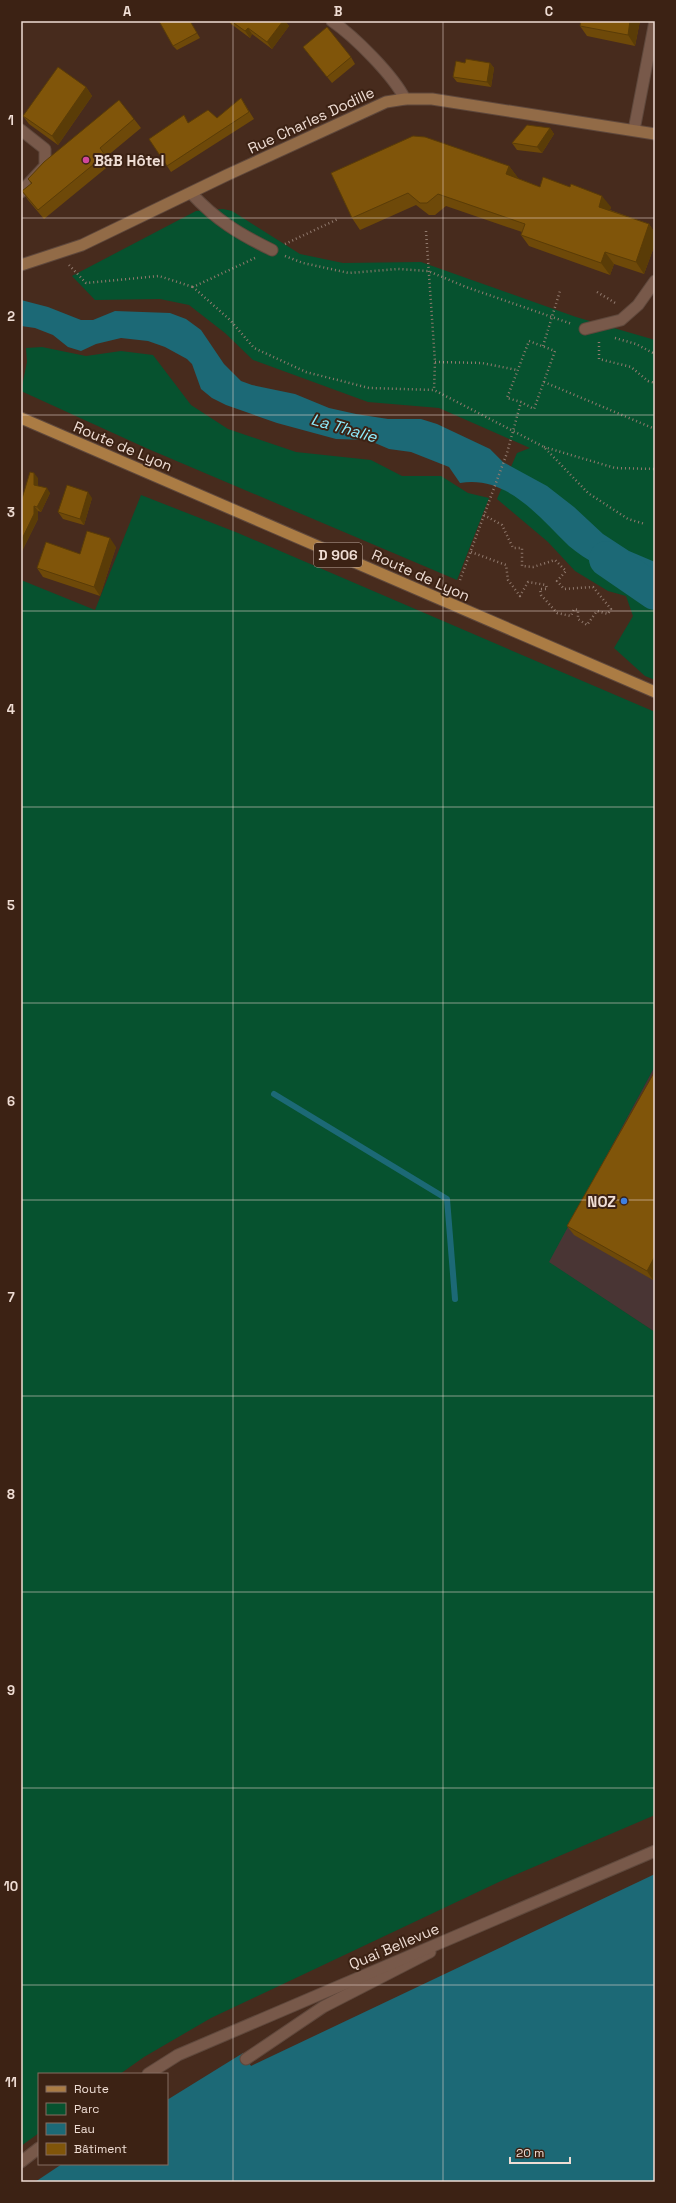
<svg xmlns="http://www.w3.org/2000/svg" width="676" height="2203" viewBox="0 0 676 2203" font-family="'Space Grotesk',sans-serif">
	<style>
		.commercial { fill: #493534 }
		.green { fill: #06522f }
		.water { fill: #1c6976 }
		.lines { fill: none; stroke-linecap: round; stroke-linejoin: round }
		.stream { stroke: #1c6976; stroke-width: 6 }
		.river { stroke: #1c6976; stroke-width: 36 }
		.service-casing { stroke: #5f483c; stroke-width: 13 }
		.minor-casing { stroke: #5f483c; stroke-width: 13 }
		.secondary-casing { stroke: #5f483c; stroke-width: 13 }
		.primary-casing { stroke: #5f483c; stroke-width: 13 }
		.path { stroke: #917a6e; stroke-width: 2.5; stroke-dasharray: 1 3; stroke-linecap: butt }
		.service { stroke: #78594a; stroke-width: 11 }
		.minor { stroke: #78594a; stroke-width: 11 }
		.secondary { stroke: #926b47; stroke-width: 11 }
		.primary { stroke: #ab7c44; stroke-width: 11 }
		.wall { fill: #6e4909 }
		.shaded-wall { fill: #5a3c07 }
		.building { fill: #80550a; stroke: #5a3c07 }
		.grid { fill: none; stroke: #efddd4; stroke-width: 1; stroke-opacity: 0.55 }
		.hotel-dot { fill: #d1479c; stroke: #3c2214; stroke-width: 1.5 }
		.shop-dot { fill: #3f7fe0; stroke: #3c2214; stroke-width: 1.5 }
		.labels { text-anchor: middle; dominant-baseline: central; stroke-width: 4; stroke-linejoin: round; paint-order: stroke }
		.shield { fill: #3c2214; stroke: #b9a59a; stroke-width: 1 }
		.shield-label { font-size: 14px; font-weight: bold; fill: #efddd4 }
		.street-label { font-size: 15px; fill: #efddd4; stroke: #3c2214 }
		.poi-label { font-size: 15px; font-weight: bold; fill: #efddd4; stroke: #3c2214; text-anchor: start }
		.water-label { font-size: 16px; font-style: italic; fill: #8fedff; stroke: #3c2214 }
		.neatline { fill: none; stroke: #efddd4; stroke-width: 1.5 }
		.grid-label { font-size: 13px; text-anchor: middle; font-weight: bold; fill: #efddd4 }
	</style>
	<rect width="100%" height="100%" fill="#472b1d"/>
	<path class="commercial" d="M 655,1066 L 655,1332 L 548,1262 Z"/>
	<g class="green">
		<path d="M 223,209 L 232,211 L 300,254 L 343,263 L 421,262 L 576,317 L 655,340 L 655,680 L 645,676 L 614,648 L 633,616 L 626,596 L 608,591 L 575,571 L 548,542 L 497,499 L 517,453 L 530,448 L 439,408 L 368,402 L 253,360 L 225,333 L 189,305 L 160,299 L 95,300 L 72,276 L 196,211 Z"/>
		<path d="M 42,347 L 86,356 L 121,351 L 153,355 L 191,405 L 228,429 L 296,452 L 371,460 L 402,476 L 441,476 L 468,493 L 489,498 L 457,580 L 146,448 L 21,391 L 27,362 L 26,348 Z"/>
		<path d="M 141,495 L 238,533 L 655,712 L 655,1066 L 549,1262 L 655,1332 L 655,1815 L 501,1881 L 211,2018 L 144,2057 L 120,2074 L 39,2074 L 39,2133 L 21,2146 L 21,580 L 95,610 Z"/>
	</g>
	<g class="water">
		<path d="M 21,300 L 48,307 L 81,320 L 93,320 L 115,311 L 170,313 L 186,319 L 201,330 L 224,364 L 241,381 L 252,385 L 295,394 L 329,408 L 356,414 L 388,419 L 421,419 L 437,424 L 490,449 L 503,462 L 547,486 L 574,507 L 603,534 L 629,551 L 655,562 L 655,591 C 637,579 615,576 597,565 C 587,559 577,553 569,546 C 539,517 507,475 460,483 L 449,467 L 411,452 L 389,449 L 368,440 L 336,439 L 277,423 L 226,405 L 212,398 L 201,389 L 192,364 L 187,359 L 165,347 L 148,341 L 121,338 L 96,344 L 81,351 L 68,347 L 53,335 L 35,328 L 21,326 Z"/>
		<path d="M 655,1874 L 655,2182 L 35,2182 L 62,2164 L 167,2164 L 167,2100 L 243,2053 L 251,2066 Z"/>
	</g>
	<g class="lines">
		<path class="stream" d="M 274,1094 L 447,1199 L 455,1299"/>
		<path class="river" d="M 607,559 L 655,592"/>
		<defs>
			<g id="service">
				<path d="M 21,130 L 45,149 L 45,166 L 21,192"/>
				<path d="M 634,130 L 655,21"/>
				<path d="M 191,193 C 216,220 239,234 272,250"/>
				<path d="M 585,329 L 621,320 L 638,305 L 655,281"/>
				<path d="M 246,2059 L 323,2007 L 430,1952"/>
			</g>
			<g id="minor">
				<path d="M 332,21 C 355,37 393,75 405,99"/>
				<path d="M 148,2074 L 178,2055 L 655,1851"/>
				<path d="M 21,2162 L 39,2148"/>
			</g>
			<path id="secondary" d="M 21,265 L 82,245 L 227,175 L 386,102 L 405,99 L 432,99 L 655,134"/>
			<path id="primary" d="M 21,418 L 655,692"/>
		</defs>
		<use href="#service" class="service-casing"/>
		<use href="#minor" class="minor-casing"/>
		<use href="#secondary" class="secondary-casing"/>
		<use href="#primary" class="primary-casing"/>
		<g class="path">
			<path d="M 426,231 L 435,362 L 434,390"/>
			<path d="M 285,244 L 338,219"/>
			<path d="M 285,256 L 303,263 L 349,273 L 398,269 L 428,271 L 466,287 L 572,324"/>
			<path d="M 255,258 L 193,287 L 230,320 L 254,348 L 306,372 L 369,388 L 434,390 L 544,447 L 588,493 L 628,519 L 645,524"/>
			<path d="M 69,265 L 86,283 L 159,276 L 193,287"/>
			<path d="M 597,292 L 617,304"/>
			<path d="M 615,338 L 636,344 L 655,354"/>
			<path d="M 529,341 L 555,351 L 534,409 L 521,402 L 507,398 Z"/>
			<path d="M 599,342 L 599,359 L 631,367 L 648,381 L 655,383"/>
			<path d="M 543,346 L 560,291"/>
			<path d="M 435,362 L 482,363 L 517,370"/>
			<path d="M 544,382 L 655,429"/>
			<path d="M 544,447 L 615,468 L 655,469"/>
			<path d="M 471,552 L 506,565 L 508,580 L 520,596 L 528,582 L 546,585 L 547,589 L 540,589 L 541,595 L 557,613 L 571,616 L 574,609 L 578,610 L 578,619 L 587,625 L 597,611 L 608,614 L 611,609 L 593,587 L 564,589 L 557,581 L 566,571 L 555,560 L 533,567 L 522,566 L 522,548 L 513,548 L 502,525 L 484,515"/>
			<path d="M 460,580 L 507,453 L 521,402"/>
		</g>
		<use href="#service" class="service"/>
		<use href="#minor" class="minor"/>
		<use href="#secondary" class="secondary"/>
		<use href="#primary" class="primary"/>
	</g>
	<g class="wall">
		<path d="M 190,21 L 200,38 L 177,50 L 173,46 Z"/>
		<path d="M 229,21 L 285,21 L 289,26 L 272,49 L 252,34 L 250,38 L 231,24 Z"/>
		<path d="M 581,21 L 640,21 L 635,46 L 587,36 L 580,26 Z"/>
		<path d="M 303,47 L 351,57 L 355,64 L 332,83 Z"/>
		<path d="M 465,63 L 490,63 L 494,68 L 491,87 L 457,82 L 453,77 Z"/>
		<path d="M 86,87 L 92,96 L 58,145 L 29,124 L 23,116 Z"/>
		<path d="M 241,98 L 254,119 L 171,172 L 149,139 L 189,123 L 217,118 Z"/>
		<path d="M 134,119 L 141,128 L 106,157 L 111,164 L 44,219 L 28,200 L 22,191 L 31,184 L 28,179 Z"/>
		<path d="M 550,128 L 554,134 L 542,153 L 517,150 L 512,143 Z"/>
		<path d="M 509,166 L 518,178 L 517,178 L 540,187 L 611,207 L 610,210 L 649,224 L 655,233 L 655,244 L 644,274 L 614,264 L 610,275 L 529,246 L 521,235 L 522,232 L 446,206 L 435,215 L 429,215 L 416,205 L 360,230 L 352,218 L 331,173 Z"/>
		<path d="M 38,478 L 38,486 L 50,493 L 41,512 L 38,511 L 38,519 L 21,553 Z"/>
		<path d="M 92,498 L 84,525 L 63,519 L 58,512 Z"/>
		<path d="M 116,547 L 100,596 L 43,577 L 37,568 Z"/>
		<path d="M 655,1071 L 655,1277 L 653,1280 L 574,1235 L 567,1226 Z"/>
	</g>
	<g class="shaded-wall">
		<path d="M 283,21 L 285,21 L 289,26 L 272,49 L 267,42 Z"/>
		<path d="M 630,21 L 640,21 L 635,46 L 628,35 Z"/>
		<path d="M 248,28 L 252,34 L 250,38 L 245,31 Z"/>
		<path d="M 490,63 L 494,68 L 491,87 L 487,82 Z"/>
		<path d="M 86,87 L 92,96 L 58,145 L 52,136 Z"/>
		<path d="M 550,128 L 554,134 L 542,153 L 537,147 Z"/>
		<path d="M 509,166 L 518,178 L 514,186 L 506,174 Z"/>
		<path d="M 602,196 L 611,207 L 607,218 L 599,207 Z"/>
		<path d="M 649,224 L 655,233 L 655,244 L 644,274 L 636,262 Z"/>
		<path d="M 605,252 L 614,264 L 610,275 L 601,263 Z"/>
		<path d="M 34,473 L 38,478 L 38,490 L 34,485 Z"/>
		<path d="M 47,488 L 50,493 L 41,512 L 37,507 Z"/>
		<path d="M 88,492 L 92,498 L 84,525 L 80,519 Z"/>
		<path d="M 34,506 L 38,511 L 38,519 L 21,553 L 21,541 Z"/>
		<path d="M 110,538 L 116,547 L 100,596 L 94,587 Z"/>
		<path d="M 655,1256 L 655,1277 L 653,1280 L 647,1271 Z"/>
	</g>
	<g class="building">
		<path d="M 159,21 L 190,21 L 197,33 L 173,46 Z"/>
		<path d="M 231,21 L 283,21 L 267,42 L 248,28 L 245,31 Z"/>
		<path d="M 581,21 L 630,21 L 628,35 L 580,26 Z"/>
		<path d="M 327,27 L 351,57 L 327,77 L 303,47 Z"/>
		<path d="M 466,59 L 490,63 L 487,82 L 453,77 L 456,61 L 465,63 Z"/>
		<path d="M 58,67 L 86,87 L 52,136 L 23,116 Z"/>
		<path d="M 241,98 L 249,112 L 167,166 L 149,139 L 184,115 L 188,123 L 208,110 L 217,118 Z"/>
		<path d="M 119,100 L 134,119 L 100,148 L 105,155 L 38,210 L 22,191 L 32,183 L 28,179 L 44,162 Z"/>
		<path d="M 527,125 L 550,128 L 537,147 L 512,143 Z"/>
		<path d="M 413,136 L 425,137 L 509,166 L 506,174 L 540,187 L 543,177 L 570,187 L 571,184 L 602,196 L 599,207 L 649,224 L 636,262 L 605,252 L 601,263 L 521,235 L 525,224 L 438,194 L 427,203 L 420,203 L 408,193 L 352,218 L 331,173 Z"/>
		<path d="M 30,472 L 34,473 L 34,485 L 47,488 L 37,507 L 34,506 L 34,514 L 21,541 L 21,502 Z"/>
		<path d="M 67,485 L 88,492 L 80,519 L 58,512 Z"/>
		<path d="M 87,531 L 110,538 L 94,587 L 37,568 L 46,542 L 80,554 Z"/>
		<path d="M 655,1071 L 655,1256 L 647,1271 L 567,1226 Z"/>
	</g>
	<path class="grid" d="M 233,21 L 233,2182M 443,21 L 443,2182M 21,218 L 655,218M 21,415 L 655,415M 21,611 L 655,611M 21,807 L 655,807M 21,1003 L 655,1003M 21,1200 L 655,1200M 21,1396 L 655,1396M 21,1592 L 655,1592M 21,1788 L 655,1788M 21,1985 L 655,1985"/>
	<circle class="hotel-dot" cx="86" cy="160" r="4"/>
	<circle class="shop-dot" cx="624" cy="1201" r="4"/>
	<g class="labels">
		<rect class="shield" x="314" y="543" width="48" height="24" rx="3"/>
		<g class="shield-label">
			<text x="338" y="555">D 906</text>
		</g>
		<g class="street-label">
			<text transform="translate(311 120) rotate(-25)">Rue Charles Dodille</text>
			<text transform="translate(123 446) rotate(23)">Route de Lyon</text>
			<text transform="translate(421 575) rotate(24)">Route de Lyon</text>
			<text transform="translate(394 1946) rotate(-23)">Quai Bellevue</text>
		</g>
		<g class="poi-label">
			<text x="94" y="160">B&amp;B Hôtel</text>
			<text x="616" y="1201" text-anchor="end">NOZ</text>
		</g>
		<g class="water-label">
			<text transform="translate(344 428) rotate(16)">La Thalie</text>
		</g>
	</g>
	<rect width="676" height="2203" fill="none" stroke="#3c2214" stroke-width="44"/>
	<rect x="38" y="2073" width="130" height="92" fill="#3c2214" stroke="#846d61"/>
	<rect x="46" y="2086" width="20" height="6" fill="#ab7c44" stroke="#846d61"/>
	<text x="74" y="2093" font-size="12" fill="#efddd4">Route</text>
	<rect x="46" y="2103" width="20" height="12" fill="#06522f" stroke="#846d61"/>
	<text x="74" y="2113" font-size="12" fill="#efddd4">Parc</text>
	<rect x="46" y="2123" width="20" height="12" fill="#1c6976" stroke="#846d61"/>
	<text x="74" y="2133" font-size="12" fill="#efddd4">Eau</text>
	<rect x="46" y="2143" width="20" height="12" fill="#80550a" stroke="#846d61"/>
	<text x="74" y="2153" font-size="12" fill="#efddd4">Bâtiment</text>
	<path d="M510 2157v6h60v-6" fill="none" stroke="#efddd4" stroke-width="2"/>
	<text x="516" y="2157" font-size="12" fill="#efddd4" stroke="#3c2214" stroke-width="3" paint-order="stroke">20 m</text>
	<rect x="22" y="22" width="632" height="2159" class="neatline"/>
	<g class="grid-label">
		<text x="127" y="16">A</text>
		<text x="338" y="16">B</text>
		<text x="549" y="16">C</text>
		<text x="11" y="125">1</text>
		<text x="11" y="321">2</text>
		<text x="11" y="517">3</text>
		<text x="11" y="714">4</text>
		<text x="11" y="910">5</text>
		<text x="11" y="1106">6</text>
		<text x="11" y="1302">7</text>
		<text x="11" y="1499">8</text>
		<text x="11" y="1695">9</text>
		<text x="11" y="1891">10</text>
		<text x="11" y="2087">11</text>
	</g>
</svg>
